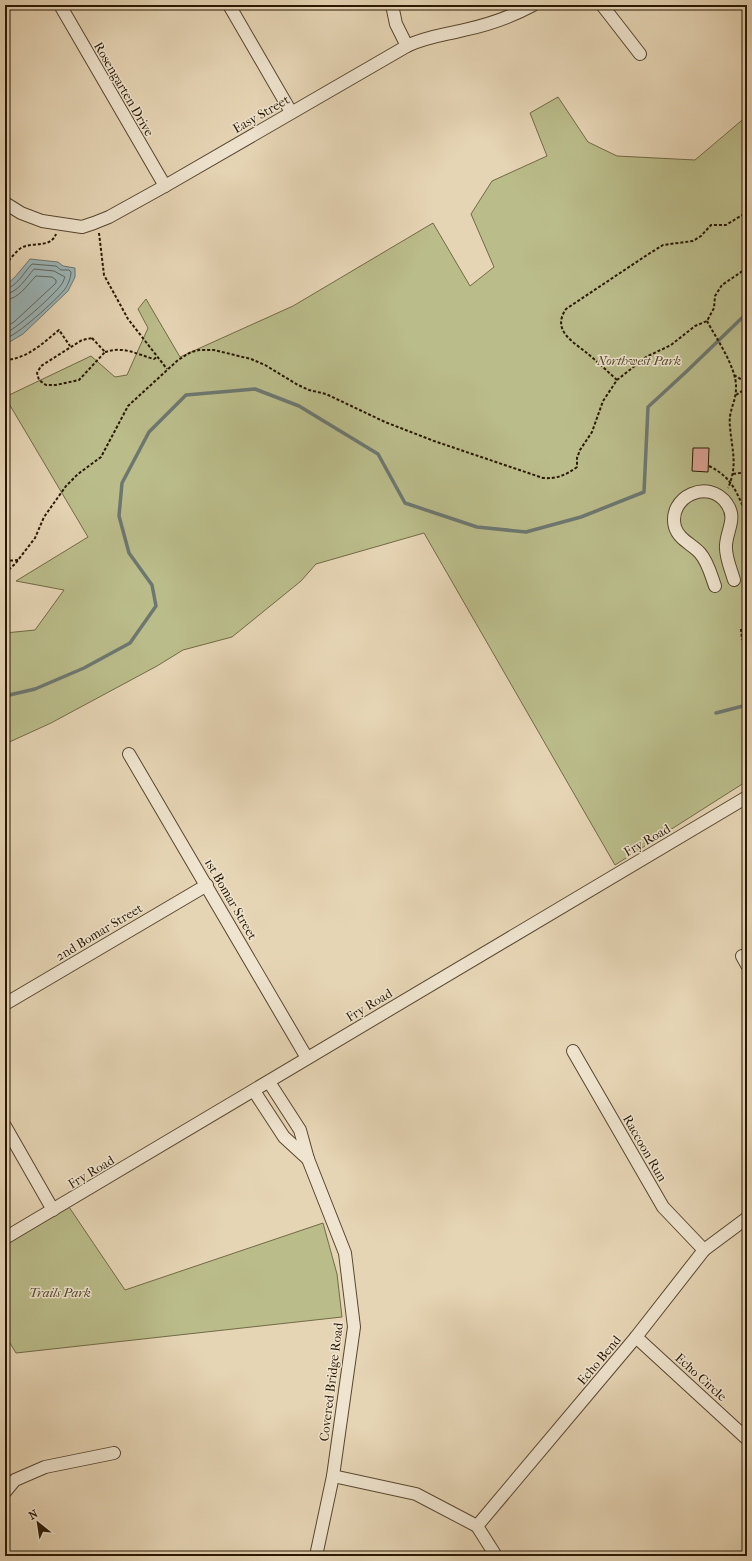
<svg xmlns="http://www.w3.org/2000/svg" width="752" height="1561" viewBox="0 0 752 1561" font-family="'IM FELL French Canon',serif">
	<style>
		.green { fill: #babc8a; stroke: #726a46 }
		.water { fill: #9bb6b9; stroke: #6d7770 }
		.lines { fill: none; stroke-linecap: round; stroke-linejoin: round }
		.shore { stroke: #62675e; stroke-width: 1 }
		.stream { stroke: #6d7770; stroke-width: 3.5 }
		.building { fill: #dca394; stroke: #291802 }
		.minor-casing { stroke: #58472f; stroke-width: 14 }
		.path { stroke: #291802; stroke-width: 2; stroke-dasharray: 3 2; stroke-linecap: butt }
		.minor { stroke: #efe4cf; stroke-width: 12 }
		.labels { text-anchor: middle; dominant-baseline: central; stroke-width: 3; stroke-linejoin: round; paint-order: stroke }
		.street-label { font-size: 13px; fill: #291802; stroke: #efe4cf }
		.park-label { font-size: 13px; font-style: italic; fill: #54492b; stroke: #efe4cf }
	</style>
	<rect width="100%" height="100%" fill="#e6d5b5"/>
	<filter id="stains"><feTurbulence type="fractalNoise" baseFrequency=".005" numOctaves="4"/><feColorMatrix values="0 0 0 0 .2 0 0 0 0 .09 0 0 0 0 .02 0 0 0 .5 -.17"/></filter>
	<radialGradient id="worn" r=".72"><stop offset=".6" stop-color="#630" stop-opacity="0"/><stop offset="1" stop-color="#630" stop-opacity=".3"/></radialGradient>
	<g class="green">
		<path d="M 558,97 L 588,142 L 617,156 L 695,160 L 747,116 L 747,781 L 615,865 L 424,533 L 316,564 L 301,581 L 232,637 L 183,650 L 157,666 L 51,723 L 5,744 L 5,633 L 35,630 L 64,590 L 16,581 L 88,537 L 5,397 L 91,356 L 115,377 L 127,375 L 148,328 L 138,309 L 146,299 L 180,357 L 293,306 L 433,223 L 470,286 L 494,267 L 471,214 L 492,181 L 547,156 L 530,113 Z"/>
		<path d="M 69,1207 L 125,1290 L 323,1223 L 337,1274 L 342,1317 L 16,1353 L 5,1335 L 5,1244 Z"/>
	</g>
	<path class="water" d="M 30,259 L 58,262 L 63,266 L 75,268 L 75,277 L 68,291 L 23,334 L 8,343 L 5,342 L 5,286 L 15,277 Z"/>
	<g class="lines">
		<g class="shore">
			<path d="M 5,289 C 17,287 24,272 32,264 L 56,266 L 61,270 L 69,270 L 71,272 C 71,277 68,285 65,289 C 58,298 14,339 5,338"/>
			<path d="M 5,294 C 18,293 26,278 34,269 L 54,271 L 65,277 C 64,279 63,283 61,285 C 56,293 12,333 5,333"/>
			<path d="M 5,300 C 19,299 27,285 36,276 L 52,277 L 56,280 L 56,283 L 14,322 L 5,327"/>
		</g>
		<g class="stream">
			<path d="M 5,696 L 35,689 L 84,668 L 130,643 L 156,606 L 152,585 L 129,553 L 119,516 L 122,483 L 149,432 L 186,395 L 255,389 L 299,406 L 378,454 L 405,503 L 477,527 L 526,532 L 581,517 L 644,492 L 648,407 L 687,371 L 747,313"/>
			<path d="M 716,713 L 747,705"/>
		</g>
	</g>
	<path class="building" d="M 693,448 L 709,448 L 708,472 L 692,471 Z"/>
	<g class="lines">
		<defs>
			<g id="minor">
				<path d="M 60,5 L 165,186"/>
				<path d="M 229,5 L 291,112"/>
				<path d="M 392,5 L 396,24 L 407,46"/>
				<path d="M 602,5 L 640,54"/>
				<path d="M 5,203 L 21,213 L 42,221 L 82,227 L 94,223 L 109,217 L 165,186 L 407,46 C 425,37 444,35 464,30 C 487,25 511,17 533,5"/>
				<path d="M 715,586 C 711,575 708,562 700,553 C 692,544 679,540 675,527 C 667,497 709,477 727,504 C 737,518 727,530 726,545 C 725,557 731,569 734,580"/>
				<path d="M 129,754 L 307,1058"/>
				<path d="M 742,956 L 747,965"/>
				<path d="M 5,1004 L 207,885"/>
				<path d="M 573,1051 L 663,1207 L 704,1250"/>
				<path d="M 269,1082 L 300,1130 L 308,1159 L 345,1253 L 354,1327 L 333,1476 L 316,1556"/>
				<path d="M 254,1091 L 284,1137 L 308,1159"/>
				<path d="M 5,1126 L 53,1210"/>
				<path d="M 5,1238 L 747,797"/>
				<path d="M 636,1337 L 746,1438"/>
				<path d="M 333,1476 L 416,1494 L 477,1526 L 496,1556"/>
				<path d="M 5,1492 L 15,1480 L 45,1467 L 114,1453"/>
				<path d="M 477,1526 L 636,1337 L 704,1250 L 747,1218"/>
			</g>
		</defs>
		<use href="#minor" class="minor-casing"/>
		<g class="path">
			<path d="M 99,233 L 104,275 L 128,319 L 167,369"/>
			<path d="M 5,264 C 11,259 15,252 21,248 C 33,241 50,249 56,234"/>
			<path d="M 707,321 C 716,338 737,368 736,388 C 736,403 728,410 730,427 C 732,451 738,465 728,488"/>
			<path d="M 92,338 L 105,352 L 79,380 L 56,385 L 46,385 L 39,380 L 37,373 L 41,366 L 82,340 Z"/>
			<path d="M 105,352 C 124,346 136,354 154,359 L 157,357"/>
			<path d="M 5,360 C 27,359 43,343 59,330 L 70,346"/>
			<path d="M 734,375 L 747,383"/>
			<path d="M 617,380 C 607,371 598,362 588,354 C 574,342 551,331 566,309 L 647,255 L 663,245 L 693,241 L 701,236 L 711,225 L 726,225 L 747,212"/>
			<path d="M 736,395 L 747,388"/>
			<path d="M 709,466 C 733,478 736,492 747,515"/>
			<path d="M 733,474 L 747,472"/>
			<path d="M 5,561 L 18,560"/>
			<path d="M 5,573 L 15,564 L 35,538 L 44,517 L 66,486 L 78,474 L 101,457 L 128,406 L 178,360 L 191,352 L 199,350 L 214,350 L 251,359 L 265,365 L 298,385 L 309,390 L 326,394 L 385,422 L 434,441 L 543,478 C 557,479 566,475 577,467 L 577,458 L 580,450 L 592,432 L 603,401 L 617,380 L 646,357 L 671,345 L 695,326 L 707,321 L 714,308 L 715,296 L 722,285 L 747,268"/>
			<path d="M 741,629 L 742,639 L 747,638"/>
		</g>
		<use href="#minor" class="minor"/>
	</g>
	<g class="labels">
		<g class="street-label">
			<text transform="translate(124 89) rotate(60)">Rosengarten Drive</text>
			<text transform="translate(261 114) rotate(-30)">Easy Street</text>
			<text transform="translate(647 840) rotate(-30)">Fry Road</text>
			<text transform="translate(231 899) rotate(60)">1st Bomar Street</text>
			<text transform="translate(99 932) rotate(-31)">2nd Bomar Street</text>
			<text transform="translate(369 1005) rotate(-31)">Fry Road</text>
			<text transform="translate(645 1148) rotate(60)">Raccoon Run</text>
			<text transform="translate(91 1172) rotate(-31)">Fry Road</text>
			<text transform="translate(599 1360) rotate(-50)">Echo Bend</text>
			<text transform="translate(701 1377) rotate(42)">Echo Circle</text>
			<text transform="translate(331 1382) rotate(-83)">Covered Bridge Road</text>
		</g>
		<g class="park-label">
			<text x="639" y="360">Northwest Park</text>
			<text x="60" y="1292">Trails Park</text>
		</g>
	</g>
	<rect width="752" height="1561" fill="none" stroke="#e6d5b5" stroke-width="20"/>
	<rect x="6" y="6" width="740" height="1549" fill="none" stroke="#291802" stroke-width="2"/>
	<rect x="10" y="10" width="732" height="1541" fill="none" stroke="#291802"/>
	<g transform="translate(38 1523) rotate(330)" stroke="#efe4cf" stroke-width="3" paint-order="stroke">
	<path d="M0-3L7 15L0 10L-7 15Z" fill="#291802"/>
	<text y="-6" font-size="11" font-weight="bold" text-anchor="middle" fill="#291802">N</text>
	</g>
	<rect width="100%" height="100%" filter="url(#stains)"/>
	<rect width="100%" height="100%" fill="url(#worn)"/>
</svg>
